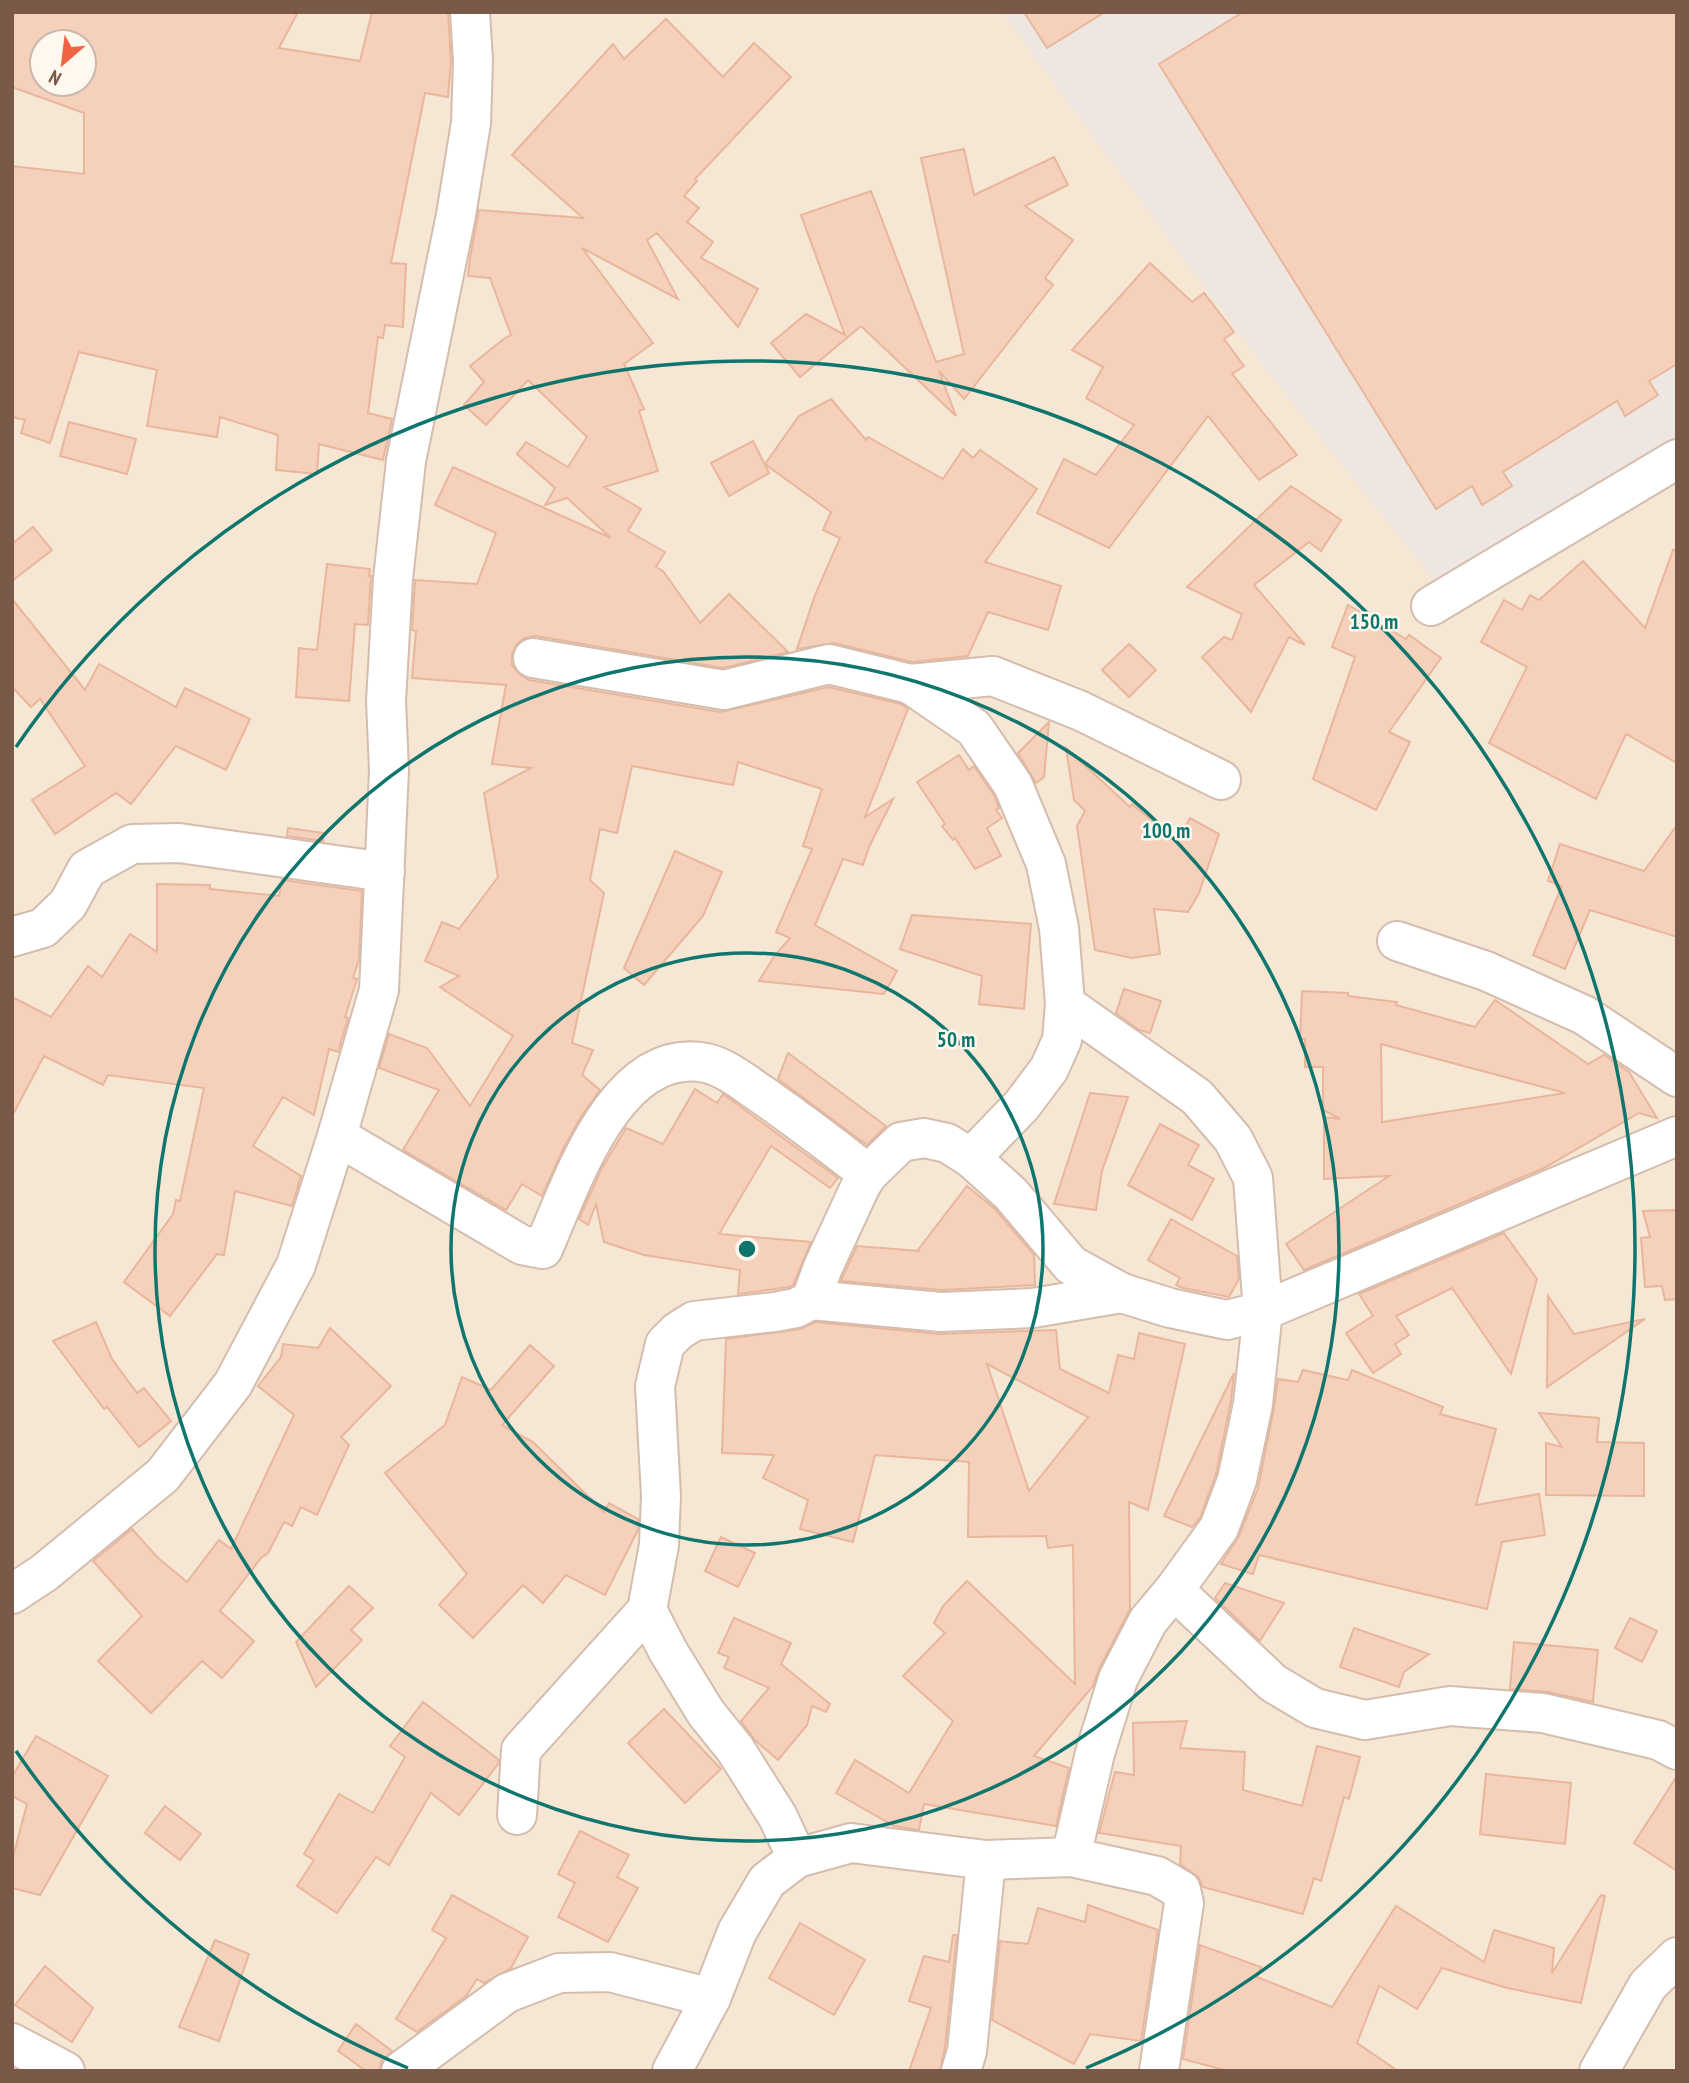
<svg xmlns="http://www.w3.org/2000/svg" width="1689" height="2083" viewBox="0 0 1689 2083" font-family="'PT Sans Narrow',sans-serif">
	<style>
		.residential { fill: #f6e6d4; fill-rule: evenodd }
		.industrial { fill: #eee6e0 }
		.building { fill: #f5d1bc; stroke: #e9b69b; stroke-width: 2; fill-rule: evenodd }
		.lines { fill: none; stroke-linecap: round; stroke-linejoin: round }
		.minor-casing { stroke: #d4bdae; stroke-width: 42 }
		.minor { stroke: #fff; stroke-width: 38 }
		.ring { fill: none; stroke: #0f766e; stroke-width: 3.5 }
		.centre { fill: #0f766e; stroke: #fff8ee; stroke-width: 3.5 }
		.ring-label { font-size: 21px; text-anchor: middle; font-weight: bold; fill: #0f766e; stroke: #fff8ee; stroke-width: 5; stroke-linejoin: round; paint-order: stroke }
	</style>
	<rect width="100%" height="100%" fill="#fef4e7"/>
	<path class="residential" d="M 12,12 L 1002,12 L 1255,355 L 1457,608 L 1677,475 L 1677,2071 L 12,2071 ZM 42,42 L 84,42 L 84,84 L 42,84 Z"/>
	<path class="industrial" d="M 1002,12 L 1677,12 L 1677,475 L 1457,608 L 1255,355 Z"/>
	<g class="building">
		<path d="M 12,12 L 298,12 L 279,48 L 360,61 L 372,12 L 448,12 L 451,61 L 448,97 L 425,93 L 391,263 L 406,264 L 403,327 L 385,325 L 383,338 L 378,337 L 368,413 L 392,419 L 383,460 L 319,444 L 317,474 L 276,470 L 278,435 L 220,417 L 217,437 L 147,426 L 157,370 L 79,352 L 50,443 L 21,433 L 25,420 L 12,417 L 12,166 L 84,174 L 84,113 L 12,87 ZM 42,42 L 84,42 L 84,84 L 42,84 Z"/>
		<path d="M 1024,12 L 1105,12 L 1047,48 Z"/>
		<path d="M 1243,12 L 1677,12 L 1677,364 L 1649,381 L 1658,395 L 1625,416 L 1617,401 L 1503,472 L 1512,486 L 1482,505 L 1472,486 L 1436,509 L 1159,64 Z"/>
		<path d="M 666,19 L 723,77 L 754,43 L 791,77 L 695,179 L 697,181 L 684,196 L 699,208 L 687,222 L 713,242 L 701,258 L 758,289 L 738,327 L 657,233 L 647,240 L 678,299 L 582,248 L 653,343 L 624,364 L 644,409 L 639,411 L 658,471 L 604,487 L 641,509 L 628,531 L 665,552 L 656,567 L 663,571 L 700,623 L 729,594 L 788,652 L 723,668 L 536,636 L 525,638 L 517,644 L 512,654 L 512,665 L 519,674 L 529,680 L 720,712 L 829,687 L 901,704 L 908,709 L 865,817 L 893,799 L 869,847 L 863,865 L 843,859 L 815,925 L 897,971 L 884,994 L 759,981 L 775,955 L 790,938 L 776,932 L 812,849 L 803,846 L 822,789 L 738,762 L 733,785 L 632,766 L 617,833 L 600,829 L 590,880 L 604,893 L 572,1043 L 593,1050 L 582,1075 L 600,1090 L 582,1115 L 564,1147 L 542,1196 L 522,1184 L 506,1210 L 403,1150 L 439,1090 L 379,1068 L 389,1034 L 427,1048 L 470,1106 L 513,1036 L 440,987 L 459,976 L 425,961 L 442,922 L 459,929 L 498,877 L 484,793 L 531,768 L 492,764 L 506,685 L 412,678 L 416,631 L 412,630 L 415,580 L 477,584 L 496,533 L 435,505 L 453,467 L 611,538 L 567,498 L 545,505 L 555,488 L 517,454 L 526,442 L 568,467 L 587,437 L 528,380 L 486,425 L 464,405 L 484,382 L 470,366 L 505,338 L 511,335 L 490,278 L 468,276 L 470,258 L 479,210 L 583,218 L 512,155 L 613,44 L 624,59 Z"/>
		<path d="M 964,149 L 974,195 L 1054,157 L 1068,185 L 1025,206 L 1073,240 L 1045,278 L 1053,285 L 964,399 L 939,371 L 956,416 L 861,326 L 800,377 L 771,343 L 806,314 L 845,335 L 801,215 L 871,191 L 936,362 L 964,354 L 921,158 Z"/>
		<path d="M 1150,263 L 1192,302 L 1204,293 L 1234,332 L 1224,339 L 1244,366 L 1232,374 L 1297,455 L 1259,480 L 1208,416 L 1109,548 L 1037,513 L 1064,459 L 1096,475 L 1134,425 L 1086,398 L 1103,367 L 1072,350 Z"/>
		<path d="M 831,399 L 866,440 L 868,437 L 943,479 L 963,449 L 973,458 L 980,450 L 1037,489 L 985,562 L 1061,586 L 1048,630 L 988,612 L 968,656 L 912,662 L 834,643 L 797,649 L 815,595 L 840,538 L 823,530 L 831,512 L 765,464 L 799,416 Z"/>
		<path d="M 69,422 L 136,439 L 127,474 L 60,456 Z"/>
		<path d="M 753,441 L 769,473 L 729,496 L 711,463 Z"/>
		<path d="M 1291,486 L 1341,520 L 1321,551 L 1309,542 L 1254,585 L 1305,645 L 1289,637 L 1251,712 L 1202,657 L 1224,637 L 1232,640 L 1242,614 L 1187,587 Z"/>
		<path d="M 33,527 L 52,550 L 12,581 L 12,544 Z"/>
		<path d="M 1673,550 L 1677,551 L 1677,763 L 1626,734 L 1596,799 L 1489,743 L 1527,667 L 1481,642 L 1504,600 L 1522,610 L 1530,595 L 1539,600 L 1583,561 L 1645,628 Z"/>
		<path d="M 327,564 L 370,569 L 369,576 L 371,576 L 368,625 L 355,624 L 349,701 L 296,697 L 299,648 L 317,650 Z"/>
		<path d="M 12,599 L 85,690 L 99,664 L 176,707 L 185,688 L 250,719 L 226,770 L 176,746 L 131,804 L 116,793 L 55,834 L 32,800 L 85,766 L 40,699 L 31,707 L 12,687 Z"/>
		<path d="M 1348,605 L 1406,639 L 1409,635 L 1441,658 L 1389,732 L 1410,742 L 1376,810 L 1313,779 L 1355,657 L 1332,647 Z"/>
		<path d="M 1129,644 L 1156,670 L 1129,697 L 1102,670 Z"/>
		<path d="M 1049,722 L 1044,777 L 1036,783 L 1018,753 Z"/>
		<path d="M 1066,748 L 1130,807 L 1132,804 L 1177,841 L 1190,818 L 1219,834 L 1199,893 L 1188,912 L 1154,909 L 1160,954 L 1132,958 L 1095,950 L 1077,826 L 1085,811 L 1074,800 Z"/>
		<path d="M 959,755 L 969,770 L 974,766 L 994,795 L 999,808 L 996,810 L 1002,818 L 987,828 L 1001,856 L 975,869 L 955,838 L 953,840 L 942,826 L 945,824 L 917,782 Z"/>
		<path d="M 1677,825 L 1677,937 L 1590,910 L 1565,969 L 1533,955 L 1562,886 L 1548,881 L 1560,844 L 1644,871 Z"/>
		<path d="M 288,828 L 324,833 L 323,841 L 287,836 Z"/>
		<path d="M 675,851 L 722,872 L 703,916 L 644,985 L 624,968 Z"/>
		<path d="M 282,880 L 362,891 L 359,959 L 353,978 L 357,979 L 345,1017 L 348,1018 L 338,1052 L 329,1049 L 314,1115 L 283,1097 L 253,1146 L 301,1176 L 292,1206 L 235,1191 L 224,1255 L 217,1254 L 170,1316 L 124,1282 L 173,1214 L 176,1200 L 180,1201 L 204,1088 L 108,1075 L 103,1085 L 44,1056 L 12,1116 L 12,997 L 51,1017 L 88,966 L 102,977 L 130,934 L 157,952 L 157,884 L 210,885 L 210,889 L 279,896 Z"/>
		<path d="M 912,915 L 1031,924 L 1024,1009 L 979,1004 L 982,976 L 900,949 Z"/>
		<path d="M 1124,989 L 1161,1001 L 1150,1033 L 1139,1030 L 1116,1013 Z"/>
		<path d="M 1302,991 L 1348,993 L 1348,996 L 1397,1002 L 1396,1005 L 1475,1027 L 1495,1000 L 1588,1064 L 1604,1055 L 1629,1072 L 1657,1118 L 1639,1113 L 1544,1168 L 1304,1270 L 1286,1244 L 1389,1176 L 1324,1179 L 1324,1117 L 1340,1119 L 1323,1110 L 1323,1067 L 1305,1067 L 1305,1039 L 1300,1039 ZM 1381,1044 L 1565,1093 L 1382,1122 Z"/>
		<path d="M 788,1053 L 886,1126 L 867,1145 L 778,1079 Z"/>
		<path d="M 695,1089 L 717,1103 L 723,1094 L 838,1178 L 830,1188 L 771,1146 L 719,1234 L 811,1242 L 793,1285 L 789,1287 L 738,1294 L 740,1270 L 644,1255 L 604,1242 L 596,1204 L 588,1225 L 579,1219 L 602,1168 L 626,1128 L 663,1144 Z"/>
		<path d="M 1090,1093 L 1128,1097 L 1102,1171 L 1096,1210 L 1054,1204 Z"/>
		<path d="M 1160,1124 L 1199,1145 L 1188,1165 L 1214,1179 L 1192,1220 L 1128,1185 Z"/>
		<path d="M 967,1186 L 995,1209 L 1034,1255 L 1035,1285 L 942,1290 L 841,1281 L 857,1246 L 920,1251 L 918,1250 Z"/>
		<path d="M 1677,1210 L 1677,1299 L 1665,1300 L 1662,1286 L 1645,1287 L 1641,1238 L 1650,1237 L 1643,1211 Z"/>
		<path d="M 1171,1219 L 1237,1256 L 1239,1279 L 1229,1297 L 1183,1288 L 1176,1285 L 1180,1278 L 1148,1260 Z"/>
		<path d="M 1504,1233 L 1537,1279 L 1511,1374 L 1452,1288 L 1396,1316 L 1409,1335 L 1395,1344 L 1401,1354 L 1373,1373 L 1346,1333 L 1373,1316 L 1359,1294 Z"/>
		<path d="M 1548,1296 L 1574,1334 L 1645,1319 L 1547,1387 Z"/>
		<path d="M 96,1322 L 112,1359 L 137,1393 L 144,1388 L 171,1421 L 139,1447 L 107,1407 L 104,1409 L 53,1341 Z"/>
		<path d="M 816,1322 L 939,1334 L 1056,1330 L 1060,1369 L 1109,1393 L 1118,1355 L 1134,1359 L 1139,1333 L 1185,1344 L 1148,1510 L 1129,1502 L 1130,1609 L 1099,1669 L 1093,1686 L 1034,1756 L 1069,1768 L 1056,1826 L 924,1804 L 919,1830 L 894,1826 L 836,1793 L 855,1760 L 909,1793 L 953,1721 L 903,1676 L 945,1633 L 934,1623 L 943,1606 L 967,1581 L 1075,1684 L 1073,1545 L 1048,1548 L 1046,1536 L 968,1537 L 969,1462 L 875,1455 L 853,1542 L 800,1529 L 808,1500 L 763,1478 L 774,1455 L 722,1453 L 726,1339 L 800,1329 ZM 987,1364 L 1088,1417 L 1029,1491 Z"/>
		<path d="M 330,1328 L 391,1386 L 341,1437 L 349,1445 L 317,1515 L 301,1507 L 292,1526 L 284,1522 L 268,1553 L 261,1558 L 220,1611 L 254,1641 L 222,1678 L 202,1661 L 151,1713 L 98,1661 L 142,1616 L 93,1561 L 132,1529 L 157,1557 L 187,1582 L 219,1540 L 231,1549 L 294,1415 L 258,1386 L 281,1357 L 283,1344 L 318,1348 Z"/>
		<path d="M 530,1345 L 554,1366 L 502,1425 L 533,1442 L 604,1512 L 609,1503 L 638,1519 L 638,1530 L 605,1595 L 566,1575 L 543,1603 L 523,1585 L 473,1638 L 439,1605 L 467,1574 L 385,1473 L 445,1425 L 462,1377 L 491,1390 Z"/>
		<path d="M 1303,1370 L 1348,1380 L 1352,1370 L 1443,1407 L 1440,1414 L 1496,1429 L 1476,1505 L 1539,1494 L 1545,1535 L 1502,1542 L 1487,1609 L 1259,1555 L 1253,1574 L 1221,1564 L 1239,1536 L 1258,1488 L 1274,1408 L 1278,1379 L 1298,1382 Z"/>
		<path d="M 1234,1373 L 1231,1401 L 1216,1474 L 1200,1518 L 1192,1527 L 1164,1516 Z"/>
		<path d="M 1539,1413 L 1599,1418 L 1597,1442 L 1644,1443 L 1644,1496 L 1546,1495 L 1546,1443 L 1562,1447 Z"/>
		<path d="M 721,1537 L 755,1553 L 738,1587 L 705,1571 Z"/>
		<path d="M 1225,1583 L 1284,1603 L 1260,1641 L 1215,1598 Z"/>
		<path d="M 349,1586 L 373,1608 L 351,1630 L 362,1640 L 316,1687 L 296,1642 Z"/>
		<path d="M 734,1618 L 791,1643 L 781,1664 L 830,1704 L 826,1712 L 812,1706 L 807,1725 L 778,1760 L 755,1740 L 741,1721 L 769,1688 L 724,1668 L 729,1657 L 718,1653 Z"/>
		<path d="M 1630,1618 L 1657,1631 L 1642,1662 L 1615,1648 Z"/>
		<path d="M 1354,1628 L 1429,1654 L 1404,1672 L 1399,1687 L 1340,1667 Z"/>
		<path d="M 1514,1642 L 1598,1650 L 1593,1702 L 1548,1692 L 1510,1689 Z"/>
		<path d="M 423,1702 L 499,1760 L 498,1764 L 459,1815 L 431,1793 L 389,1865 L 376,1857 L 337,1913 L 297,1886 L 314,1860 L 304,1854 L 339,1794 L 373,1813 L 405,1757 L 390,1746 Z"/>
		<path d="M 664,1709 L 721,1769 L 685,1803 L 628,1743 Z"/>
		<path d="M 1187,1721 L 1180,1748 L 1245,1752 L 1243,1790 L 1302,1806 L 1317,1746 L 1360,1757 L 1349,1799 L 1344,1797 L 1321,1881 L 1314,1878 L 1303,1914 L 1203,1887 L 1198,1877 L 1180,1864 L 1181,1846 L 1099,1833 L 1115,1772 L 1134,1775 L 1133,1723 Z"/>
		<path d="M 36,1736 L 108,1776 L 40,1895 L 12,1888 L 12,1861 L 27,1804 L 12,1796 L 12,1777 Z"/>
		<path d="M 1486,1774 L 1571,1783 L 1565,1844 L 1480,1834 Z"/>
		<path d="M 1677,1776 L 1677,1871 L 1634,1843 Z"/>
		<path d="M 165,1806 L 201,1834 L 180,1860 L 145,1833 Z"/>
		<path d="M 580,1831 L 629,1855 L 617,1877 L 638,1888 L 608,1942 L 558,1917 L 575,1883 L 558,1874 Z"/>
		<path d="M 452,1895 L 528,1937 L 511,1968 L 484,1983 L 477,1979 L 466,1996 L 417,2032 L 396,2019 L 446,1938 L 432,1930 Z"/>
		<path d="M 1601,1895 L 1605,1896 L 1581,2003 L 1507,1988 L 1442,1968 L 1417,2009 L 1379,1986 L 1357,2043 L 1398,2071 L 1228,2071 L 1183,2059 L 1200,1945 L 1261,1967 L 1257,1977 L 1332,2007 L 1396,1906 L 1484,1962 L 1494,1930 L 1554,1948 L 1552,1973 Z"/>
		<path d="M 1088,1905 L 1158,1930 L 1141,2041 L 1090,2034 L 1074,2064 L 992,2020 L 1000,1941 L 1028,1944 L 1038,1908 L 1085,1922 Z"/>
		<path d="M 800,1923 L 865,1960 L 834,2015 L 769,1978 Z"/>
		<path d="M 953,1935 L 957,1935 L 945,2047 L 940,2071 L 909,2071 L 931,2008 L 909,2001 L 924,1956 L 949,1962 Z"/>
		<path d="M 215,1940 L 249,1954 L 219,2041 L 179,2027 Z"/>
		<path d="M 45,1966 L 93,2008 L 72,2042 L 15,2005 Z"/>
		<path d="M 356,2024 L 392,2051 L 381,2062 L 380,2071 L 366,2071 L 338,2051 Z"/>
	</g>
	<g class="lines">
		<defs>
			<g id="minor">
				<path d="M 1431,606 L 1677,459"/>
				<path d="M 533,658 L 724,690 L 829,664 L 910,684 L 974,728 L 1013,785 L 1046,864 L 1059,928 L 1065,1004 L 1062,1040 L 1049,1069 L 1022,1105 L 971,1158"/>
				<path d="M 910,684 L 993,676 L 1081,711 L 1221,780"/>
				<path d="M 12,937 L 43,928 L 68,904 L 87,869 L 132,844 L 179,843 L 385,872"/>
				<path d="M 1397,941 L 1486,971 L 1584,1015 L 1677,1077"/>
				<path d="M 1065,1004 L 1197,1097 L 1233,1139 L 1253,1178 L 1263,1311 L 1253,1404 L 1237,1480 L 1219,1528 L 1174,1590 L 1148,1621 L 1118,1679 L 1095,1753 L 1071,1857"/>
				<path d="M 337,1136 L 522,1245 L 543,1249 C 571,1186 615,1045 706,1063 C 725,1067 745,1083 761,1094 C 798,1120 833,1146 868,1174"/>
				<path d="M 811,1300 L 941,1312 L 1033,1308 L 1122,1293"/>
				<path d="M 1174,1590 L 1273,1683 L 1315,1708 L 1365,1720 L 1450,1706 L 1543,1713 L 1658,1740 L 1677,1750"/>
				<path d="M 12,1594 L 44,1573 L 163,1475 L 233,1384 L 296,1265 L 337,1136 L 379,990 L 389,770 L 386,701 L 393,579 L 406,461 L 456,215 L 471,123 L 473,61 L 470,12"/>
				<path d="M 517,1815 L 521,1750 L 647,1610"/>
				<path d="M 797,1858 L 778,1817 L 735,1749 L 706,1713 L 668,1651 L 647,1610 L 659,1545 L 661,1496 L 655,1386 L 665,1344 L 678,1331 L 694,1321 L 775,1312 L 796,1308 L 811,1300 L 823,1267 L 861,1185 L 868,1174 L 901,1142 L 924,1138 L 947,1143 L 971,1158 L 1011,1194 L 1071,1265 L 1122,1293 L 1170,1308 L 1227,1320 L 1263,1311 L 1677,1136"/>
				<path d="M 12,2043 L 65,2071"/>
				<path d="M 401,2071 L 507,1993 L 559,1973 L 610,1972 L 711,1998"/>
				<path d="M 672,2071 L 711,1998 L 737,1932 L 767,1881 L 797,1858 L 851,1843 L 986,1860 L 1071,1857 L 1157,1876 L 1181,1890 L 1184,1903 L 1159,2071"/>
				<path d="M 961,2071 L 967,2051 L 986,1860"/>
				<path d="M 1599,2071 L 1648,1985 L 1677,1957"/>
			</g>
		</defs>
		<use href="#minor" class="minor-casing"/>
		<use href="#minor" class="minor"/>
	</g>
	<g class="ring">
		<circle cx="747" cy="1249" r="296"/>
		<circle cx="747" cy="1249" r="592"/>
		<path d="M408 2068A887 887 0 0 1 16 1751M16 747A887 887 0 1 1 1086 2068"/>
	</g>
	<circle cx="747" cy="1249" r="10" class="centre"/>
	<g class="ring-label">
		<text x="1374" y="629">150 m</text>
		<text x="1166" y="838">100 m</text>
		<text x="956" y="1047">50 m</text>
	</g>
	<rect width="1689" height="2083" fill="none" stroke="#7a5949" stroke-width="28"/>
	<g transform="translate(63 63) rotate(208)"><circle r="33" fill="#fff8ee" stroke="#cab8ac" stroke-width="2"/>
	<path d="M0-5L12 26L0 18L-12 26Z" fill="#f06444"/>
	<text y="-10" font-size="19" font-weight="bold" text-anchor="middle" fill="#7a5949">N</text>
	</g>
</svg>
